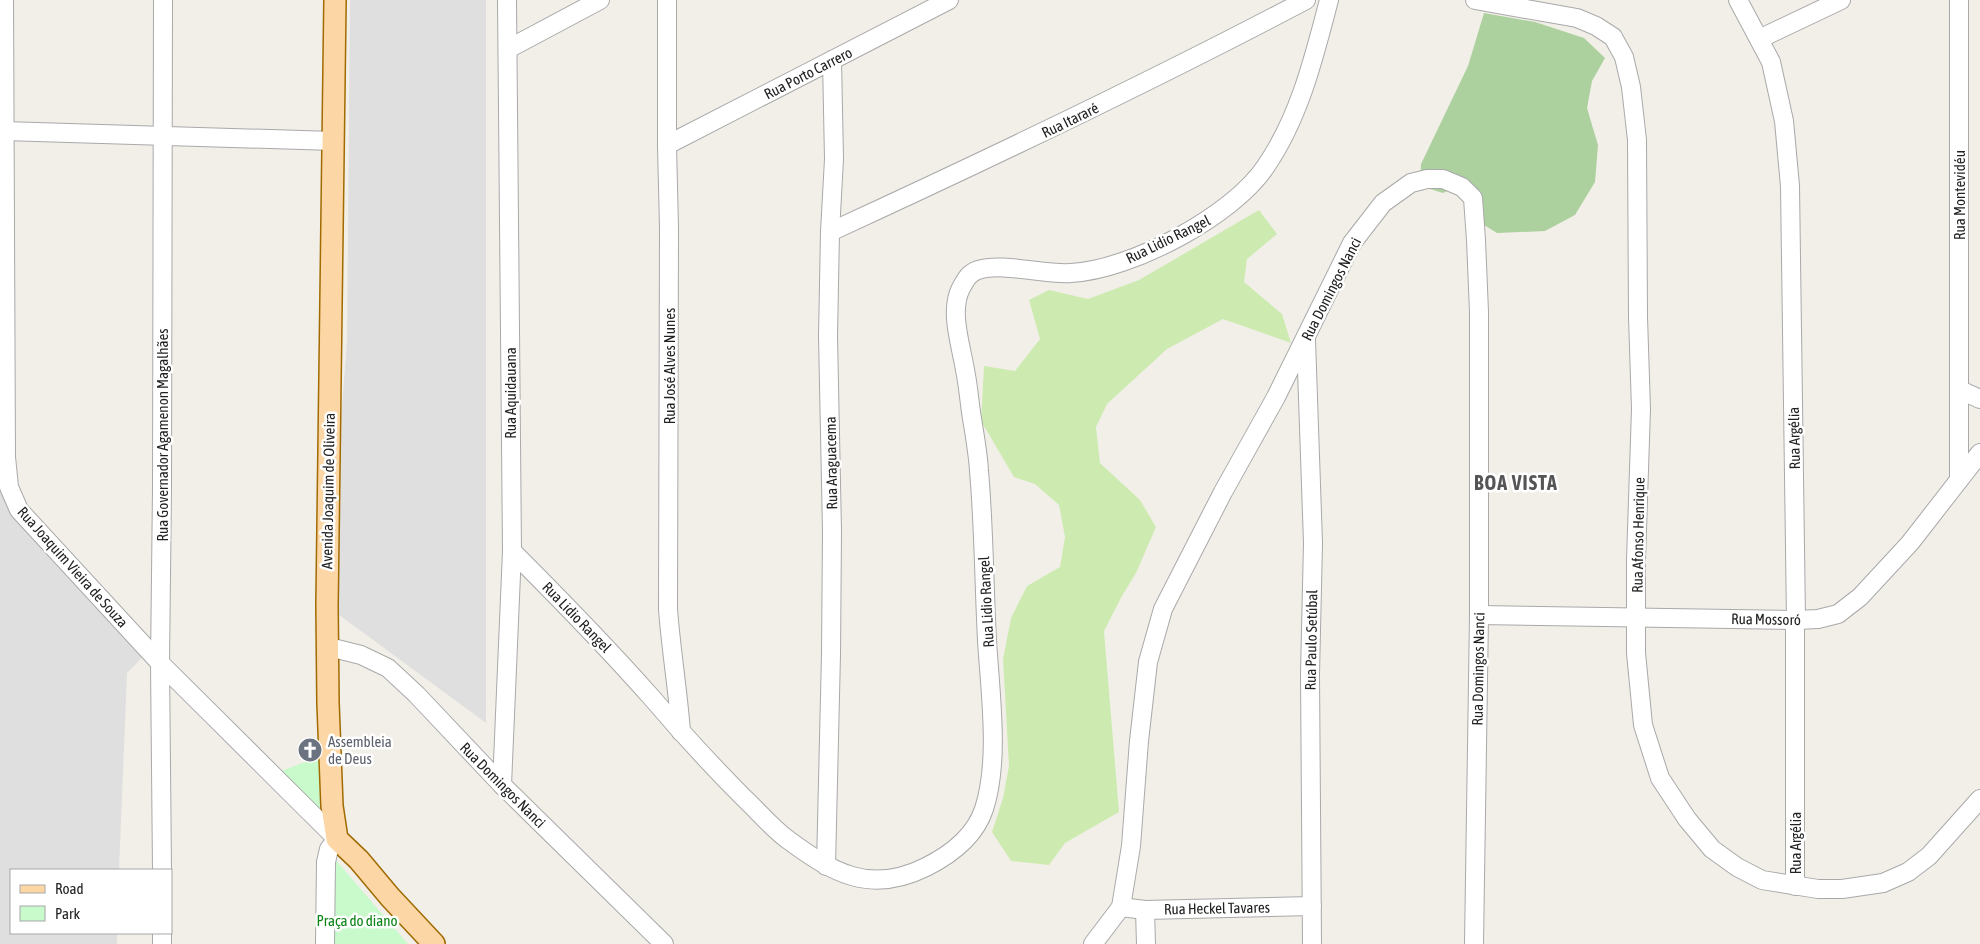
<svg xmlns="http://www.w3.org/2000/svg" width="1980" height="944" viewBox="0 0 1980 944" font-family="'Asap Condensed',sans-serif">
	<style>
		.residential { fill: #e0dfdf }
		.grass { fill: #cdebb0 }
		.forest { fill: #add19e }
		.park { fill: #c8facc }
		.lines { fill: none; stroke-linecap: round; stroke-linejoin: round }
		.minor-casing { stroke: #a9a9a9; stroke-width: 20 }
		.major-casing { stroke: #a06b00; stroke-width: 24 }
		.minor { stroke: #fff; stroke-width: 18 }
		.major { stroke: #fcd6a4; stroke-width: 21 }
		.labels { text-anchor: middle; dominant-baseline: central; stroke-width: 5; stroke-linejoin: round; paint-order: stroke }
		.street-label { font-size: 15px; fill: #222; stroke: #fff }
		.worship-label { font-size: 15px; fill: #5b616d; stroke: #fff; text-anchor: start }
		.park-label { font-size: 15px; fill: #0c8416; stroke: #fff }
		.district-label { font-size: 20px; font-weight: bold; letter-spacing: 1px; fill: #555; stroke: #fff }
	</style>
	<rect width="100%" height="100%" fill="#f2efe9"/>
	<g class="residential">
		<path d="M 350,0 L 486,0 L 486,723 L 327,606 L 347,341 Z"/>
		<path d="M 0,484 L 155,644 L 127,673 L 119,870 L 11,870 L 11,933 L 117,933 L 117,944 L 0,944 Z"/>
	</g>
	<path class="grass" d="M 1259,210 L 1277,234 L 1247,259 L 1244,282 L 1282,314 L 1291,343 L 1223,319 L 1167,349 L 1107,404 L 1096,427 L 1100,463 L 1140,500 L 1156,527 L 1136,573 L 1122,596 L 1104,631 L 1119,812 L 1065,843 L 1049,865 L 1011,861 L 992,832 L 1003,798 L 1009,766 L 1003,659 L 1011,618 L 1027,586 L 1060,567 L 1065,537 L 1059,505 L 1035,484 L 1014,477 L 981,421 L 984,366 L 1015,371 L 1040,339 L 1029,300 L 1049,290 L 1088,299 L 1139,280 Z"/>
	<path class="forest" d="M 1484,13 L 1535,22 L 1584,38 L 1605,58 L 1592,81 L 1587,108 L 1598,145 L 1595,182 L 1575,215 L 1545,231 L 1497,233 L 1476,220 L 1453,188 L 1443,193 L 1420,186 L 1421,164 L 1468,66 Z"/>
	<g class="park">
		<path d="M 320,756 L 320,818 L 274,774 Z"/>
		<path d="M 334,858 L 408,944 L 334,944 Z"/>
	</g>
	<g class="lines">
		<defs>
			<g id="minor">
				<path d="M 4,0 L 6,457 L 9,487 L 19,510 L 160,663 L 337,839 L 329,849 L 326,862 L 325,944"/>
				<path d="M 667,0 L 667,145 L 669,228 L 668,609 C 671,650 678,691 681,732"/>
				<path d="M 1475,0 L 1577,18 L 1596,26 L 1613,37 L 1624,57 L 1631,87 L 1637,140 L 1638,317 L 1641,409 L 1636,560 L 1636,653 L 1643,725 L 1660,778 L 1687,819 L 1712,849 L 1737,867 L 1762,880 L 1818,889 L 1842,889 L 1883,883 L 1908,872 L 1929,856 L 1980,799"/>
				<path d="M 1738,0 L 1771,62 L 1784,121 L 1790,186 L 1796,620 L 1795,629 L 1795,886"/>
				<path d="M 1759,39 L 1841,0"/>
				<path d="M 508,49 L 600,0"/>
				<path d="M 4,131 L 334,141"/>
				<path d="M 667,145 L 949,0"/>
				<path d="M 830,232 C 991,158 1150,82 1306,0"/>
				<path d="M 1306,340 L 1313,543 L 1310,674 L 1312,944"/>
				<path d="M 1960,390 L 1980,399"/>
				<path d="M 1959,480 L 1959,0"/>
				<path d="M 512,551 C 560,599 607,647 652,698 C 681,732 712,766 744,798 C 758,811 771,827 787,839 C 833,873 870,895 926,867 C 950,855 975,836 984,809 C 1000,760 990,692 987,640 C 984,584 984,527 979,471 C 978,452 974,432 971,412 C 969,398 968,384 965,370 C 961,345 949,311 961,288 C 966,279 969,273 978,270 C 1003,262 1044,275 1071,273 C 1131,270 1233,216 1266,166 C 1300,116 1314,57 1329,0"/>
				<path d="M 1479,615 L 1796,620 L 1818,619 L 1838,614 L 1860,597 L 1910,543 L 1980,453"/>
				<path d="M 329,647 L 361,655 L 388,668 L 416,694 L 502,785 L 664,944"/>
				<path d="M 502,785 L 512,551 L 507,0"/>
				<path d="M 826,866 L 831,654 L 832,531 L 828,336 L 830,232 L 834,159 L 832,60"/>
				<path d="M 162,870 L 160,663 L 162,489 L 163,0"/>
				<path d="M 1121,907 L 1145,910 L 1312,906"/>
				<path d="M 1145,910 L 1146,944"/>
				<path d="M 162,944 L 162,933"/>
				<path d="M 1093,944 L 1121,907 L 1131,846 L 1139,741 L 1148,662 L 1163,609 L 1223,492 L 1276,397 L 1352,243 L 1383,203 L 1411,183 L 1427,179 L 1443,179 L 1462,187 L 1473,198 L 1476,240 L 1479,312 L 1479,615 L 1474,944"/>
			</g>
			<path id="major" d="M 335,0 L 327,606 L 328,703 L 332,806 L 337,839 L 359,860 L 390,897 L 434,944"/>
		</defs>
		<use href="#minor" class="minor-casing"/>
		<use href="#major" class="major-casing"/>
		<use href="#minor" class="minor"/>
		<use href="#major" class="major"/>
	</g>
	<defs>
		<symbol id="church-disc" viewBox="-11 -11 22 22"><circle r="9.5" fill="#6b7280" stroke="#fff"/><path d="M-1.2-6h2.4v3.5h3.3v2.4h-3.3V6h-2.4V-.1h-3.3v-2.4h3.3Z" fill="#fff"/></symbol>
	</defs>
	<g fill-rule="evenodd">
		<use href="#church-disc" x="296" y="736" width="28" height="28"/>
	</g>
	<g class="labels">
		<g class="street-label">
			<text transform="translate(808 73) rotate(-27)">Rua Porto Carrero</text>
			<text transform="translate(1070 120) rotate(-26)">Rua Itararé</text>
			<text transform="translate(1959 195) rotate(-90)">Rua Montevidéu</text>
			<text transform="translate(1168 239) rotate(-26)">Rua Lidio Rangel</text>
			<text transform="translate(1331 289) rotate(-63)">Rua Domingos Nanci</text>
			<text transform="translate(669 366) rotate(-90)">Rua José Alves Nunes</text>
			<text transform="translate(510 393) rotate(-90)">Rua Aquidauana</text>
			<text transform="translate(162 435) rotate(-90)">Rua Governador Agamenon Magalhães</text>
			<text transform="translate(1794 438) rotate(-91)">Rua Argélia</text>
			<text transform="translate(831 463) rotate(-91)">Rua Araguacema</text>
			<text transform="translate(328 491) rotate(-89)">Avenida Joaquim de Oliveira</text>
			<text transform="translate(1638 535) rotate(-89)">Rua Afonso Henrique</text>
			<text transform="translate(73 567) rotate(48)">Rua Joaquim Vieira de Souza</text>
			<text transform="translate(986 602) rotate(-93)">Rua Lidio Rangel</text>
			<text transform="translate(577 617) rotate(46)">Rua Lidio Rangel</text>
			<text transform="translate(1766 619) rotate(1)">Rua Mossoró</text>
			<text transform="translate(1311 640) rotate(-89)">Rua Paulo Setúbal</text>
			<text transform="translate(1478 669) rotate(-89)">Rua Domingos Nanci</text>
			<text transform="translate(503 785) rotate(45)">Rua Domingos Nanci</text>
			<text transform="translate(1795 843) rotate(-90)">Rua Argélia</text>
			<text transform="translate(1217 908) rotate(-1)">Rua Heckel Tavares</text>
		</g>
		<g class="worship-label">
			<text x="328" y="741">Assembleia<tspan x="328" dy="17">de Deus</tspan></text>
		</g>
		<g class="park-label">
			<text x="357" y="920">Praça do diano</text>
		</g>
		<g class="district-label">
			<text x="1516" y="482">BOA VISTA</text>
		</g>
	</g>
	<rect x="10" y="869" width="162" height="65" fill="#ffffff" stroke="#a7a7a7"/>
	<rect x="20" y="885" width="25" height="8" fill="#fcd6a4" stroke="#a7a7a7"/>
	<text x="55" y="894" font-size="15" fill="#222222">Road</text>
	<rect x="20" y="906" width="25" height="15" fill="#c8facc" stroke="#a7a7a7"/>
	<text x="55" y="919" font-size="15" fill="#222222">Park</text>
</svg>
